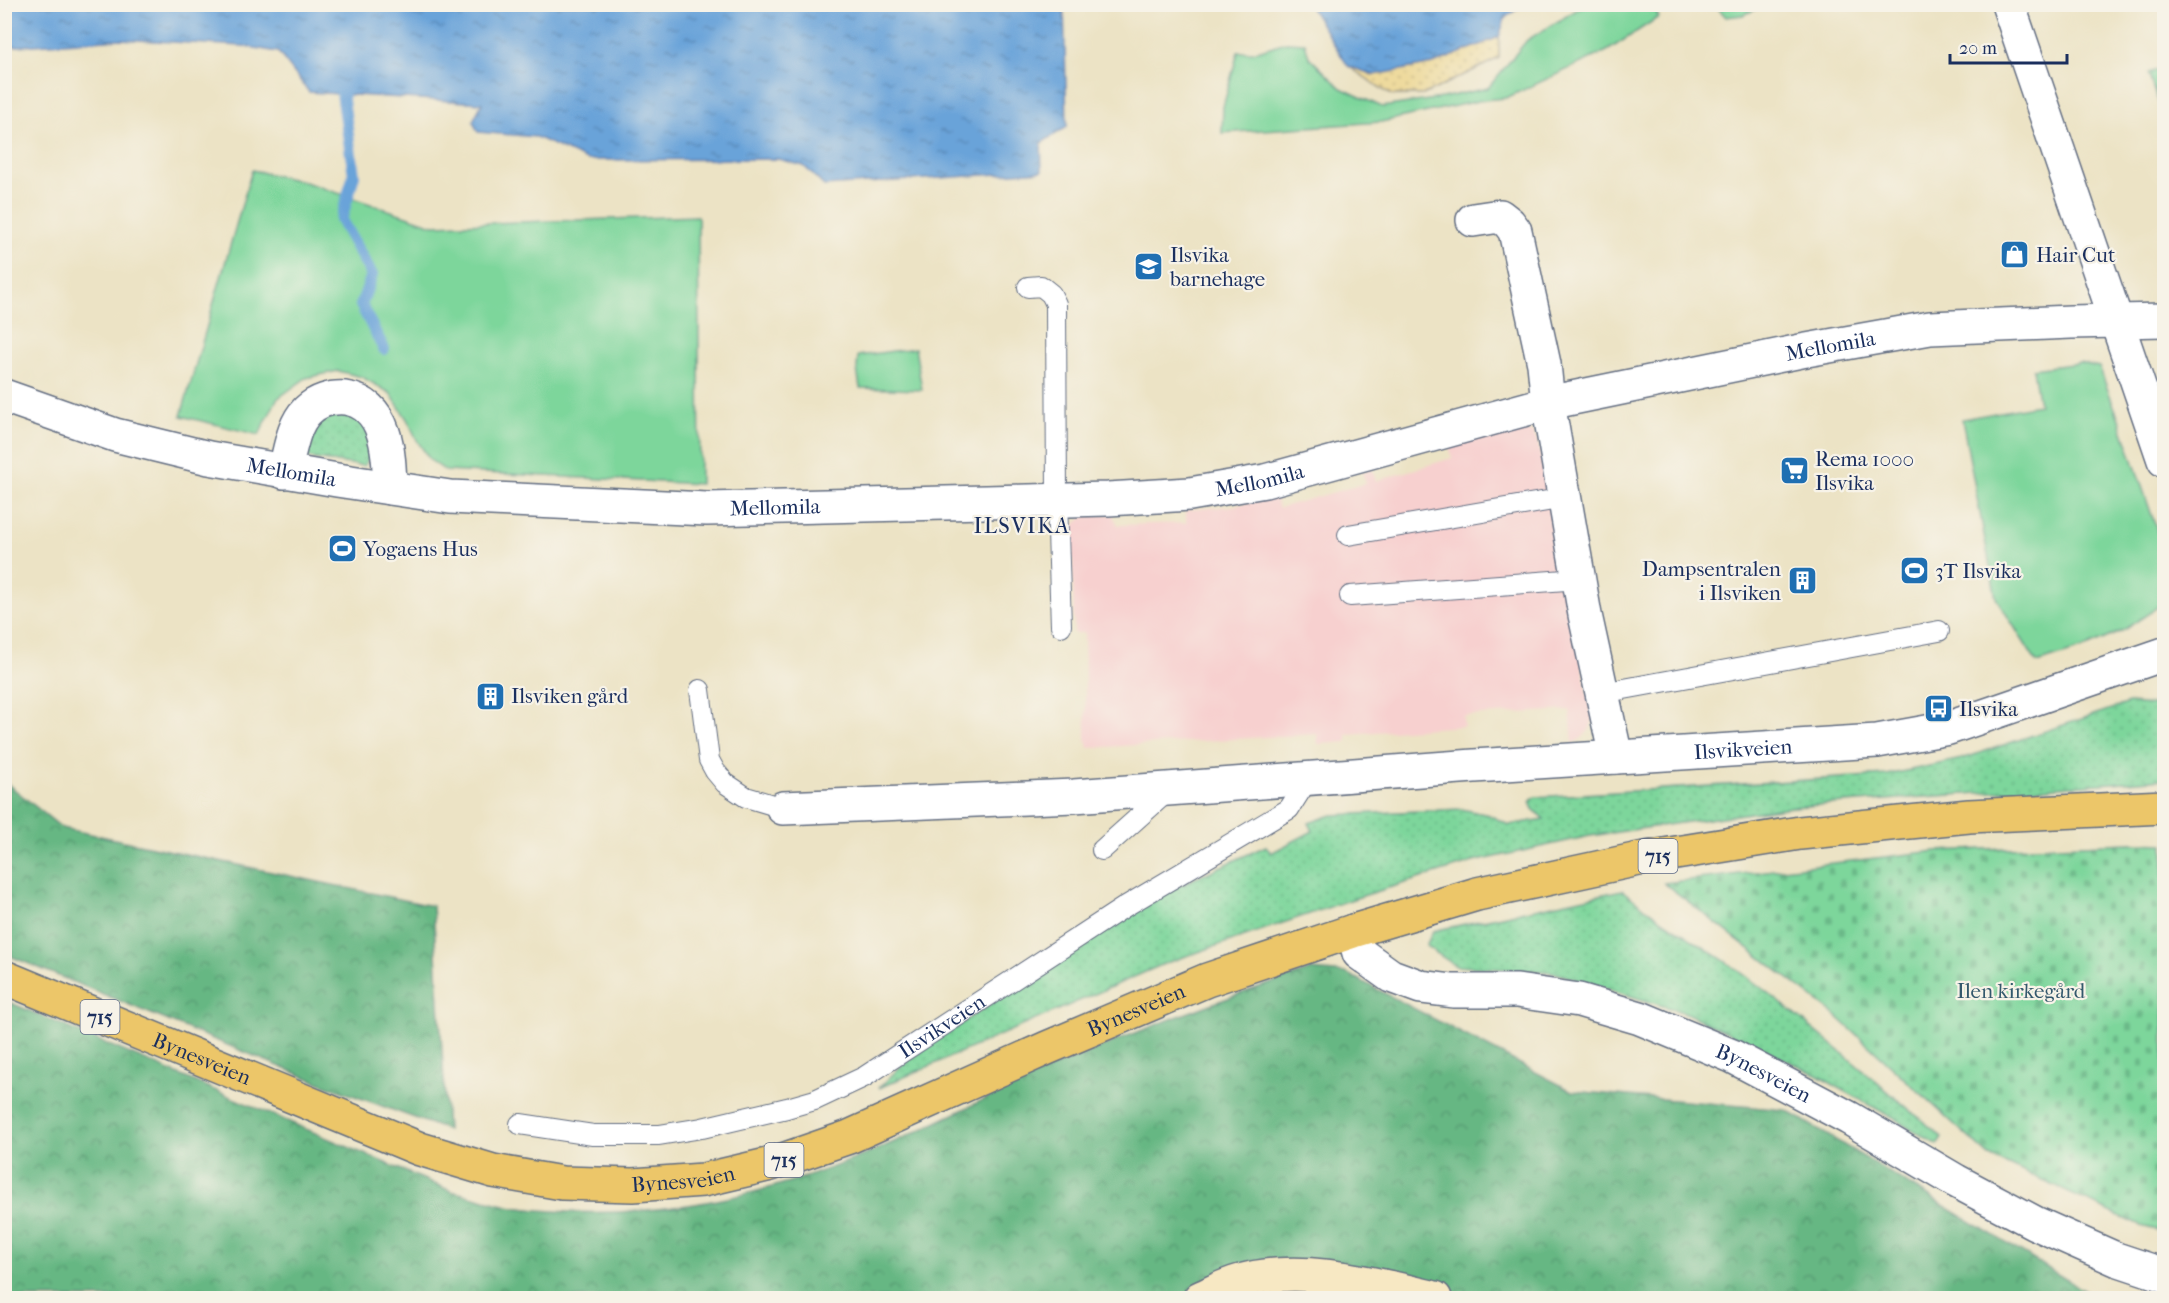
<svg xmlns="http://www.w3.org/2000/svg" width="2169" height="1303" viewBox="0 0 2169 1303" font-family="'IM FELL French Canon',serif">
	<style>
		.built { fill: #f7d0cf }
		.grass { fill: url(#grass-dots); stroke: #4c827c; stroke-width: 1.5 }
		.forest { fill: url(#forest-crowns); stroke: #407370; stroke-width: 1.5 }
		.sand { fill: url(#sand-dots); stroke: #84847e; stroke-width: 1.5 }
		.cemetery { fill: url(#cemetery-stones); stroke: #4c827c; stroke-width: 1.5 }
		.green { fill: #7dd69b; stroke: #4c827c; stroke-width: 1.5 }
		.water { fill: url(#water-ripples); stroke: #42699c; stroke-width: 1.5 }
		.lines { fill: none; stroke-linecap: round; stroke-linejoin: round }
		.stream { stroke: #69a3d9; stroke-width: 12 }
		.lane-casing { stroke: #646e82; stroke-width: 22 }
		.street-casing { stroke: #646e82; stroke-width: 36 }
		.secondary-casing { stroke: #646e82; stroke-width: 36 }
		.primary-casing { stroke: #646e82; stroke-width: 36 }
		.lane { stroke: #fff; stroke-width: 20 }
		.street { stroke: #fff; stroke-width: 33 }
		.secondary { stroke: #f7e8c3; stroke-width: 33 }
		.primary { stroke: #ecc669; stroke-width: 33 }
		.labels { text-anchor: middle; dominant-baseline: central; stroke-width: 4.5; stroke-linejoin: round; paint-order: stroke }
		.shield { fill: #f7f3e8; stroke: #5d6a87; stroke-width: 1.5 }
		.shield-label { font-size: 20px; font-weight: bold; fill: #1b2f5e }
		.poi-label { font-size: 21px; fill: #1b2f5e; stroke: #f7f3e8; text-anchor: start }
		.street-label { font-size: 21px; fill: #1b2f5e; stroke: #f7f3e8 }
		.park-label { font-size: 21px; fill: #34596d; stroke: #f7f3e8 }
		.neighbourhood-label { font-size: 22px; letter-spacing: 1.5px; fill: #1b2f5e; stroke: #f7f3e8 }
	</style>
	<defs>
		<pattern id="grass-dots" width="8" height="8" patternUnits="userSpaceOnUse" patternTransform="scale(1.5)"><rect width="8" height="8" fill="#7dd69b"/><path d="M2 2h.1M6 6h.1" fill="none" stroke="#6bb888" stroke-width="1.8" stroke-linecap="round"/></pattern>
		<pattern id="forest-crowns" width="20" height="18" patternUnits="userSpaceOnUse" patternTransform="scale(1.5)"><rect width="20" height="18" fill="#66b783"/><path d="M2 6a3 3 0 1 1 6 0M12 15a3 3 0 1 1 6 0" fill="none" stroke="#53956e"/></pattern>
		<pattern id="sand-dots" width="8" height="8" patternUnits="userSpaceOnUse" patternTransform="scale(1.5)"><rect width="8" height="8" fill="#eeda9e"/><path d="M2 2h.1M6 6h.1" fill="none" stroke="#ccbb8a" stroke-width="1.8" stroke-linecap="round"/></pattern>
		<pattern id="cemetery-stones" width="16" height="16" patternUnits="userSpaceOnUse" patternTransform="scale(1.5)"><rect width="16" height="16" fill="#7dd69b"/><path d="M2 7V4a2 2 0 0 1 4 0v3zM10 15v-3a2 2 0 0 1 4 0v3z" fill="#6bb888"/></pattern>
		<pattern id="water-ripples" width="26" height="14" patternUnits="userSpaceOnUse" patternTransform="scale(1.5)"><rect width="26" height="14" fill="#69a3d9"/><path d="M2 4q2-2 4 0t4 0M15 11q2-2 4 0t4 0" fill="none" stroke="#5685b3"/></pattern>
	</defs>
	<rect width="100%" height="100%" fill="#f7f3e8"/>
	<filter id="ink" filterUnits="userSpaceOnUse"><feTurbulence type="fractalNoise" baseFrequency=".0167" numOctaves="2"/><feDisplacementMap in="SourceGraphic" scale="12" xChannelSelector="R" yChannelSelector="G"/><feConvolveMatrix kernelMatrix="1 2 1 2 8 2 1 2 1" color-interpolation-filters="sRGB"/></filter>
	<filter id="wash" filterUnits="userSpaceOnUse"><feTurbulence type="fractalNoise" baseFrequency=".008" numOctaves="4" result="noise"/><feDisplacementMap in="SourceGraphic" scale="24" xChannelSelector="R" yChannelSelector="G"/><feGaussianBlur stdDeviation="1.35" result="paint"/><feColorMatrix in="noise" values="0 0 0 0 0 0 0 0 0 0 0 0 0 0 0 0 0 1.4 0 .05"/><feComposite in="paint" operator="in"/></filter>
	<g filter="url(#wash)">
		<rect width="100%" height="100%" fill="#ece3c5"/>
		<path class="built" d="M 1515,428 L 1523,429 L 1533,433 L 1538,443 L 1593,720 L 1589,730 L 1582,738 L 1573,743 L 1570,710 L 1463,716 L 1464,726 L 1347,734 L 1347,742 L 1318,744 L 1317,734 L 1088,748 L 1086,738 L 1084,633 L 1074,633 L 1072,528 L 1078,521 L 1086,516 L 1112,514 L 1118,525 L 1186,523 L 1186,510 L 1233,506 L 1275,497 L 1279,508 L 1366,483 L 1362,472 L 1372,469 L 1376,481 L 1452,458 L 1449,445 Z"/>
		<g class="grass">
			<path d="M 2164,68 L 2164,121 L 2148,73 Z"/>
			<path d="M 346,413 L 367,427 L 373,452 L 364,466 L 302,457 L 302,444 L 322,414 Z"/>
			<path d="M 2129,703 L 2153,705 L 2164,713 L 2164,779 L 1792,807 L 1590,836 L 1473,862 L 1356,898 L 1166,963 L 879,1088 L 909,1058 L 1096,934 L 1174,888 L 1266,846 L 1271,853 L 1313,831 L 1309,823 L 1332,815 L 1462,809 L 1489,815 L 1509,825 L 1544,819 L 1533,809 L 1530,802 L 1535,797 L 1887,775 L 1962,759 Z"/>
			<path d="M 1622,890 C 1661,923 1706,946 1746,976 C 1814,1027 1877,1083 1942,1137 L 1937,1145 L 1902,1123 L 1809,1071 L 1686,1013 L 1552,972 L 1456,966 L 1426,946 L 1433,931 Z"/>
		</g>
		<g class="forest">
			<path d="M 4,781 L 62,828 L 433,906 L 447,1130 L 325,1085 L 5,954 Z"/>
			<path d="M 1311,970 L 1346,973 L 1572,1091 L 1786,1110 L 2097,1298 L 5,1298 L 4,1000 L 451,1191 C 472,1196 493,1203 513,1207 C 635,1224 758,1200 869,1153 C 931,1127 990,1095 1051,1068 C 1136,1031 1223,998 1311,970 Z"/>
		</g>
		<path class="sand" d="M 1499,37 L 1499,58 L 1423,95 L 1391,95 L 1348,66 L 1374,74 L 1433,64 Z"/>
		<path class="cemetery" d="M 2131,843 L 2164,844 L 2164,1232 L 2141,1226 L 1989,1156 L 1834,1014 L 1664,883 L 1936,851 Z"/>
		<g class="green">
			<path d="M 1586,4 L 1652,5 L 1659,17 L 1607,51 L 1506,98 L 1483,100 L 1381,122 L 1222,133 L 1223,107 L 1238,52 L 1254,52 L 1286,42 L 1305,43 L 1309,57 L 1341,88 L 1382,107 L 1442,98 L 1488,88 L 1527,40 Z"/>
			<path d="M 1715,5 L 1715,4 L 1765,5 L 1743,15 L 1726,17 Z"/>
			<path d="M 252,170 L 305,182 L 433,225 L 698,216 L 700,484 L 446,471 L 430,460 L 418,442 L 407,419 L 390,393 L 362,377 L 338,371 L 306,378 L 277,399 L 259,435 L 181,416 Z"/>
			<path d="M 915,348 L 922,390 L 860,388 L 857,369 L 858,356 Z"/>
			<path d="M 2080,363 L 2099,367 L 2119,419 L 2164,551 L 2164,593 L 2158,606 L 2151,612 L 2122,631 L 2082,649 L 2037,663 L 1996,598 L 1962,419 L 2039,405 L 2033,369 Z"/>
		</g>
		<g class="water">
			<path d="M 5,4 L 1064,5 L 1067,127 L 1041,143 L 1042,171 L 824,186 L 804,166 L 778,159 L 587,160 L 536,137 L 478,132 L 473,121 L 482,103 L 309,92 L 278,52 L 243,46 L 120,39 L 5,47 Z"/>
			<path d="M 1309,5 L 1522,5 L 1505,18 L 1499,37 L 1433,64 L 1374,75 L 1348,66 Z"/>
		</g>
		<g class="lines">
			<path class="stream" d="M 342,93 L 354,175 L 341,220 L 372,275 L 361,305 L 384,349"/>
		</g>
	</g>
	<g filter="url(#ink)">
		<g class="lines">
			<defs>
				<g id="lane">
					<path d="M 1028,287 L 1041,286 L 1051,294 L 1056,304 L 1057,500 L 1061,626"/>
					<path d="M 1348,535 L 1565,498"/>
					<path d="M 1350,596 L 1579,579"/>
					<path d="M 700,690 L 709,760 L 715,771 L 725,783 L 746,797 L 783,808"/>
					<path d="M 1602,693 L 1939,631"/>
					<path d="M 1102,850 L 1169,790"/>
					<path id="s1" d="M 520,1124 L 593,1135 L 659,1135 L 702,1128 L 787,1108 L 815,1100 L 864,1077 L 1126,906 L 1289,809 L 1308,779"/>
				</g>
				<g id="street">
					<path d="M 2008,4 L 2164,460"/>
					<path d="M 1473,220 L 1500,216 L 1509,223 L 1515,231 L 1544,364 L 1548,403 L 1585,615 L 1616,757"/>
					<path id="s2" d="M 4,396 L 115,435 L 209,458 L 337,480 L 450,497 L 707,509 L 1108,499 L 1190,494 L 1265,481 L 1548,403 L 1801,351 L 1930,328 L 2071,322 L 2164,320"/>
					<path d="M 284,472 C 290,453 292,426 307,411 C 317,401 331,397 345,398 C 388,404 389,455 390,488"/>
					<path id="s3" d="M 783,808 L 1074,796 L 1474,766 L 1877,741 L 1949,728 L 2164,654"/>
					<path id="s4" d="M 1353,931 L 1359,953 L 1391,976 L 1421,987 L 1453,991 L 1517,991 L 1579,1000 L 1640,1018 L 1732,1056 L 1849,1118 L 1956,1181 L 2035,1223 L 2116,1259 L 2164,1275"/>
				</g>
				<path id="secondary" d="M 1200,1298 C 1211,1293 1222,1287 1234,1283 C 1296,1262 1373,1283 1435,1298"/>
				<g id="primary">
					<path id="s5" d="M 4,977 L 420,1149 L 493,1171 L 562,1183 L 633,1185 L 703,1180 L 771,1164 L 849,1137 L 1047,1048 L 1207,980 L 1353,931 L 1477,894 L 1639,859 L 1800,833 L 1969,816 L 2164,807"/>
				</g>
			</defs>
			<use href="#lane" class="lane-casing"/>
			<use href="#street" class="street-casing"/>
			<use href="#secondary" class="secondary-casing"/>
			<use href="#primary" class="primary-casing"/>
			<use href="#lane" class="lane"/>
			<use href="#street" class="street"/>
			<use href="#secondary" class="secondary"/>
			<use href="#primary" class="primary"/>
		</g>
	</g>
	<defs>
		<symbol id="shop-square" viewBox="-11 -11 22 22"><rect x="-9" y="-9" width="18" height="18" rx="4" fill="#1f6fb2" stroke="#f7f3e8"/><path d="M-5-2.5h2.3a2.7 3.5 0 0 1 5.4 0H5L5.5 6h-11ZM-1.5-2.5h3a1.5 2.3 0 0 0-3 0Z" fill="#fff"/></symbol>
		<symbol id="school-square" viewBox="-11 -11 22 22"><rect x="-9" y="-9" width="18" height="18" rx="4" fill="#1f6fb2" stroke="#f7f3e8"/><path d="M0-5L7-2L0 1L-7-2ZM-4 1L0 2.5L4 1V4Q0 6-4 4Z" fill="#fff"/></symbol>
		<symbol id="supermarket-square" viewBox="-11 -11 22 22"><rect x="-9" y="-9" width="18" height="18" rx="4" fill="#1f6fb2" stroke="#f7f3e8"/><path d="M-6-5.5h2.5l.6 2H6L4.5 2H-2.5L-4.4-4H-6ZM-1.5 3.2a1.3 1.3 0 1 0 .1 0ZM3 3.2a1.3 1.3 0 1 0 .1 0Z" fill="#fff"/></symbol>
		<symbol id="stadium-square" viewBox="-11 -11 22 22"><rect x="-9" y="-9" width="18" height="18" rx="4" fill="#1f6fb2" stroke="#f7f3e8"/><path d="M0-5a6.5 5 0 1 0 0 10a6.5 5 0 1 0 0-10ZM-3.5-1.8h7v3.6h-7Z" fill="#fff"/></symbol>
		<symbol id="building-square" viewBox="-11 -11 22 22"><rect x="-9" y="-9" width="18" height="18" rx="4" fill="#1f6fb2" stroke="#f7f3e8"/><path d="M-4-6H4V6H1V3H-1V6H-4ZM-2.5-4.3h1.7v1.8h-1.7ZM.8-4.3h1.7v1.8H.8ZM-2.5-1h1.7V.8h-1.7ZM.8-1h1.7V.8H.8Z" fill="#fff"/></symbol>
		<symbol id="bus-square" viewBox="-11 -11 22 22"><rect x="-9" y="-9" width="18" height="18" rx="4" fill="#1f6fb2" stroke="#f7f3e8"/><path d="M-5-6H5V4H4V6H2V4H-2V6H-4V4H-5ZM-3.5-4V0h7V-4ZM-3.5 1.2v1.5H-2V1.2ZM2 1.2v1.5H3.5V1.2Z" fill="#fff"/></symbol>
	</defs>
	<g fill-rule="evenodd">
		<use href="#shop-square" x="1998" y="238" width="33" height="33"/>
		<use href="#school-square" x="1132" y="250" width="33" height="33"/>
		<use href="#supermarket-square" x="1778" y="454" width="33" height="33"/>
		<use href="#stadium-square" x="326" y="532" width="33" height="33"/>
		<use href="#stadium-square" x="1898" y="554" width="33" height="33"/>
		<use href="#building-square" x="1786" y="564" width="33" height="33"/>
		<use href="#building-square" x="474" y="680" width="33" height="33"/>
		<use href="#bus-square" x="1922" y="692" width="33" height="33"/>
	</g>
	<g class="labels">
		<g class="shield">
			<rect x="1638.5" y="839" width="39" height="34" rx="4.5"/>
			<rect x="80.5" y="1000" width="39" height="34" rx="4.5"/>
			<rect x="764.5" y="1143" width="39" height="34" rx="4.5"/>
		</g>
		<g class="shield-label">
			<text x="1658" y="856">715</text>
			<text x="100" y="1017">715</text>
			<text x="784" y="1160">715</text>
		</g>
		<g class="poi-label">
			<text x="1170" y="255">Ilsvika<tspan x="1170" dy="24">barnehage</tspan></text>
			<text x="2036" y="255">Hair Cut</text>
			<text x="1815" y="459">Rema 1000<tspan x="1815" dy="24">Ilsvika</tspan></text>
			<text x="363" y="549">Yogaens Hus</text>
			<text x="1781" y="569" text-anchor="end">Dampsentralen<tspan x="1781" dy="24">i Ilsviken</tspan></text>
			<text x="1935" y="571">3T Ilsvika</text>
			<text x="511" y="696">Ilsviken gård</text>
			<text x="1959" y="709">Ilsvika</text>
		</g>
		<g class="street-label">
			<text stroke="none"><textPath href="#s2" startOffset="1857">Mellomila</textPath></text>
			<text stroke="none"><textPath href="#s2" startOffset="298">Mellomila</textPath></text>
			<text stroke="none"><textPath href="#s2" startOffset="1270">Mellomila</textPath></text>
			<text stroke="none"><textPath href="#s2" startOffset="784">Mellomila</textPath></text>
			<text stroke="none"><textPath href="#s3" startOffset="962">Ilsvikveien</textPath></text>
			<text stroke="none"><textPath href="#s5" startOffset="1204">Bynesveien</textPath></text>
			<text stroke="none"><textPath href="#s1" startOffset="447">Ilsvikveien</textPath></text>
			<text stroke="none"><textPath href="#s5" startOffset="214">Bynesveien</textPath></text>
			<text stroke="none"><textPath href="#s4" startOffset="452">Bynesveien</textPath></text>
			<text stroke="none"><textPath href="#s5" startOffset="718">Bynesveien</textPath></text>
		</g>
		<g class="park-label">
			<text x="2021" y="991">Ilen kirkegård</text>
		</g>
		<g class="neighbourhood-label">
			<text x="1022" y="526">ILSVIKA</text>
		</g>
	</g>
	<rect width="2169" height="1303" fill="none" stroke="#f7f3e8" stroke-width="24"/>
	<path d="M1950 54v9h117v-9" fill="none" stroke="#1b2f5e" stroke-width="3"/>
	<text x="1959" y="54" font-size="18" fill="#1b2f5e" stroke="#f7f3e8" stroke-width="4.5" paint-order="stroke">20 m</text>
</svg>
